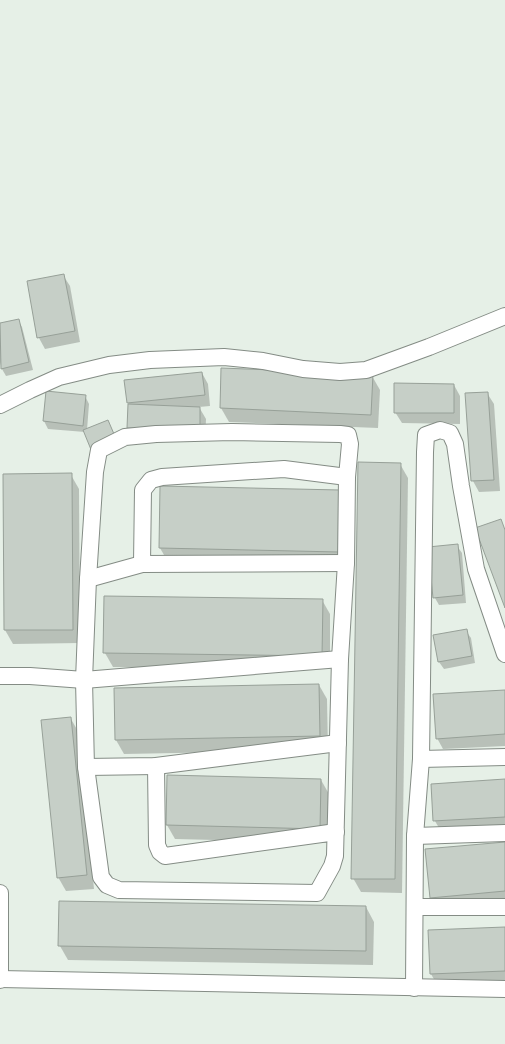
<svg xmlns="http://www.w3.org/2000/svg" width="505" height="1044" viewBox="0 0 505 1044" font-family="Cabin,sans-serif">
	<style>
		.shadow { fill: #0003 }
		.building { fill: #c6cfc7; stroke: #97a098 }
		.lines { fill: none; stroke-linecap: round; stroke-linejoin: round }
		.minor-casing { stroke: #848c85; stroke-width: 18 }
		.minor { stroke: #fff; stroke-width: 16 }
	</style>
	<rect width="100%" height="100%" fill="#e6f0e7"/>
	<g class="shadow">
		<path d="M 63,275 L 70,286 L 80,342 L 45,349 L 39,338 Z"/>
		<path d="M 18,320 L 22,327 L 33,370 L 6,376 L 2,369 L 0,362 L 0,324 Z"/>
		<path d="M 202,373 L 208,384 L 210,406 L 199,407 L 206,419 L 205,441 L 134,438 L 128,427 L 129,405 L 128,403 Z"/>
		<path d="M 372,376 L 380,390 L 378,428 L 229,422 L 221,408 Z"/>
		<path d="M 454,385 L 460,396 L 460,424 L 402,423 L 395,412 Z"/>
		<path d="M 47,393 L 85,396 L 89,404 L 87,430 L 111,429 L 120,449 L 97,458 L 85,432 L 48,429 L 44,421 Z"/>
		<path d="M 487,393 L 494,404 L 500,491 L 479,492 L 473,481 L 467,395 Z"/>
		<path d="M 400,464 L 408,478 L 402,893 L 361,892 L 353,878 Z"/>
		<path d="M 71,475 L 79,489 L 80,643 L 13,644 L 5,630 Z"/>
		<path d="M 340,491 L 346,566 L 168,562 L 160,548 Z"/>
		<path d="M 457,546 L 462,553 L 466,603 L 439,605 L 435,598 Z"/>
		<path d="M 322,600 L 330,614 L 330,669 L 113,667 L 105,653 Z"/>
		<path d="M 466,631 L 471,638 L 475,663 L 444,669 L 439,662 L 435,636 Z"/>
		<path d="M 319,685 L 327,699 L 328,750 L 124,754 L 116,740 Z"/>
		<path d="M 505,692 L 505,746 L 443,749 L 437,738 Z"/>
		<path d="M 71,719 L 79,733 L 94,889 L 66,891 L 58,877 Z"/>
		<path d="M 168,776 L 321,780 L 329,794 L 328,843 L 175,839 L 167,825 Z"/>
		<path d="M 505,781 L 505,832 L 443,835 L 435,821 L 432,785 Z"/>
		<path d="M 505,843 L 505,905 L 439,911 L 431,897 Z"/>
		<path d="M 60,903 L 366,907 L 374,922 L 373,965 L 68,960 L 60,946 Z"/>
		<path d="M 505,928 L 505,985 L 439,988 L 431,974 L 429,931 Z"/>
	</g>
	<g class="building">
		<path d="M 64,274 L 75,331 L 37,338 L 27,281 Z"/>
		<path d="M 19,319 L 29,362 L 1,369 L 0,323 Z"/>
		<path d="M 221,368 L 373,374 L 371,415 L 220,408 Z"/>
		<path d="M 202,372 L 205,395 L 127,403 L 124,380 Z"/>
		<path d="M 394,383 L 454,384 L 454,413 L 394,413 Z"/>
		<path d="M 46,391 L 86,395 L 83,426 L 43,421 Z"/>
		<path d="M 488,392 L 494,480 L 471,481 L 465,393 Z"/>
		<path d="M 128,404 L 200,407 L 200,431 L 127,428 Z"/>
		<path d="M 108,420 L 117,441 L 92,452 L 83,430 Z"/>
		<path d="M 358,462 L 401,463 L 395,879 L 351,879 Z"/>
		<path d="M 72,473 L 73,630 L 4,630 L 3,474 Z"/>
		<path d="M 160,486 L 340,490 L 339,552 L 159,548 Z"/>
		<path d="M 501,519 L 505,530 L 505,608 L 475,528 Z"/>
		<path d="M 458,544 L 463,595 L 433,598 L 428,547 Z"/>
		<path d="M 104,596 L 323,599 L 322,656 L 103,653 Z"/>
		<path d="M 467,629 L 472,656 L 438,662 L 433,635 Z"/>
		<path d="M 319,684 L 320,736 L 115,740 L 114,688 Z"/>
		<path d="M 505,690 L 505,734 L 436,739 L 433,694 Z"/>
		<path d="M 71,717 L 87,875 L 57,878 L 41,720 Z"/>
		<path d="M 167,775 L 321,779 L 320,829 L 166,825 Z"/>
		<path d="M 505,779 L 505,817 L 433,821 L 431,784 Z"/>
		<path d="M 505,842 L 505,891 L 430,898 L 425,849 Z"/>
		<path d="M 59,901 L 366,906 L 366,951 L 58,946 Z"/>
		<path d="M 505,927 L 505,971 L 430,974 L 428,930 Z"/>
	</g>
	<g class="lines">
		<defs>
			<g id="minor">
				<path d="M 0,405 L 30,390 L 59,377 L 109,365 L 150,360 L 224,357 L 263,361 L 303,369 L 340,372 L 366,370 L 429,347 L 505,316"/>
				<path d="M 232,432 L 340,434 L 348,435 L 350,444 L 347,477 L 346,563 L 340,659 L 335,856 L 332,866 L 317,893 L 119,890 L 107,885 L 101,877 L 86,767 L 84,680 L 88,579 L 95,472 L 99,450 L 125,437 L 156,434 Z"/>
				<path d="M 142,564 L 143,490 L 151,480 L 162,477 L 284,469 L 347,477"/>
				<path d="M 88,579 L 142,564 L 346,563"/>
				<path d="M 0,676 L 30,676 L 84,680 L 340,659"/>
				<path d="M 421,759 L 505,757"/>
				<path d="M 156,766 L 157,845 L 160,852 L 165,856 L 336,832"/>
				<path d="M 86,767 L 156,766 L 338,743"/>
				<path d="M 415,836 L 505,833"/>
				<path d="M 0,893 L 0,980"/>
				<path d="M 415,907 L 505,907"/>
				<path d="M 0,979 L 505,989"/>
				<path d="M 414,988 L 415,836 L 421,759 L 425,452 L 426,435 L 440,430 L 450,433 L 455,444 L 461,486 L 476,569 L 505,654"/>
			</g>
		</defs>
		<use href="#minor" class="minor-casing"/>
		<use href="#minor" class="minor"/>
	</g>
</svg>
